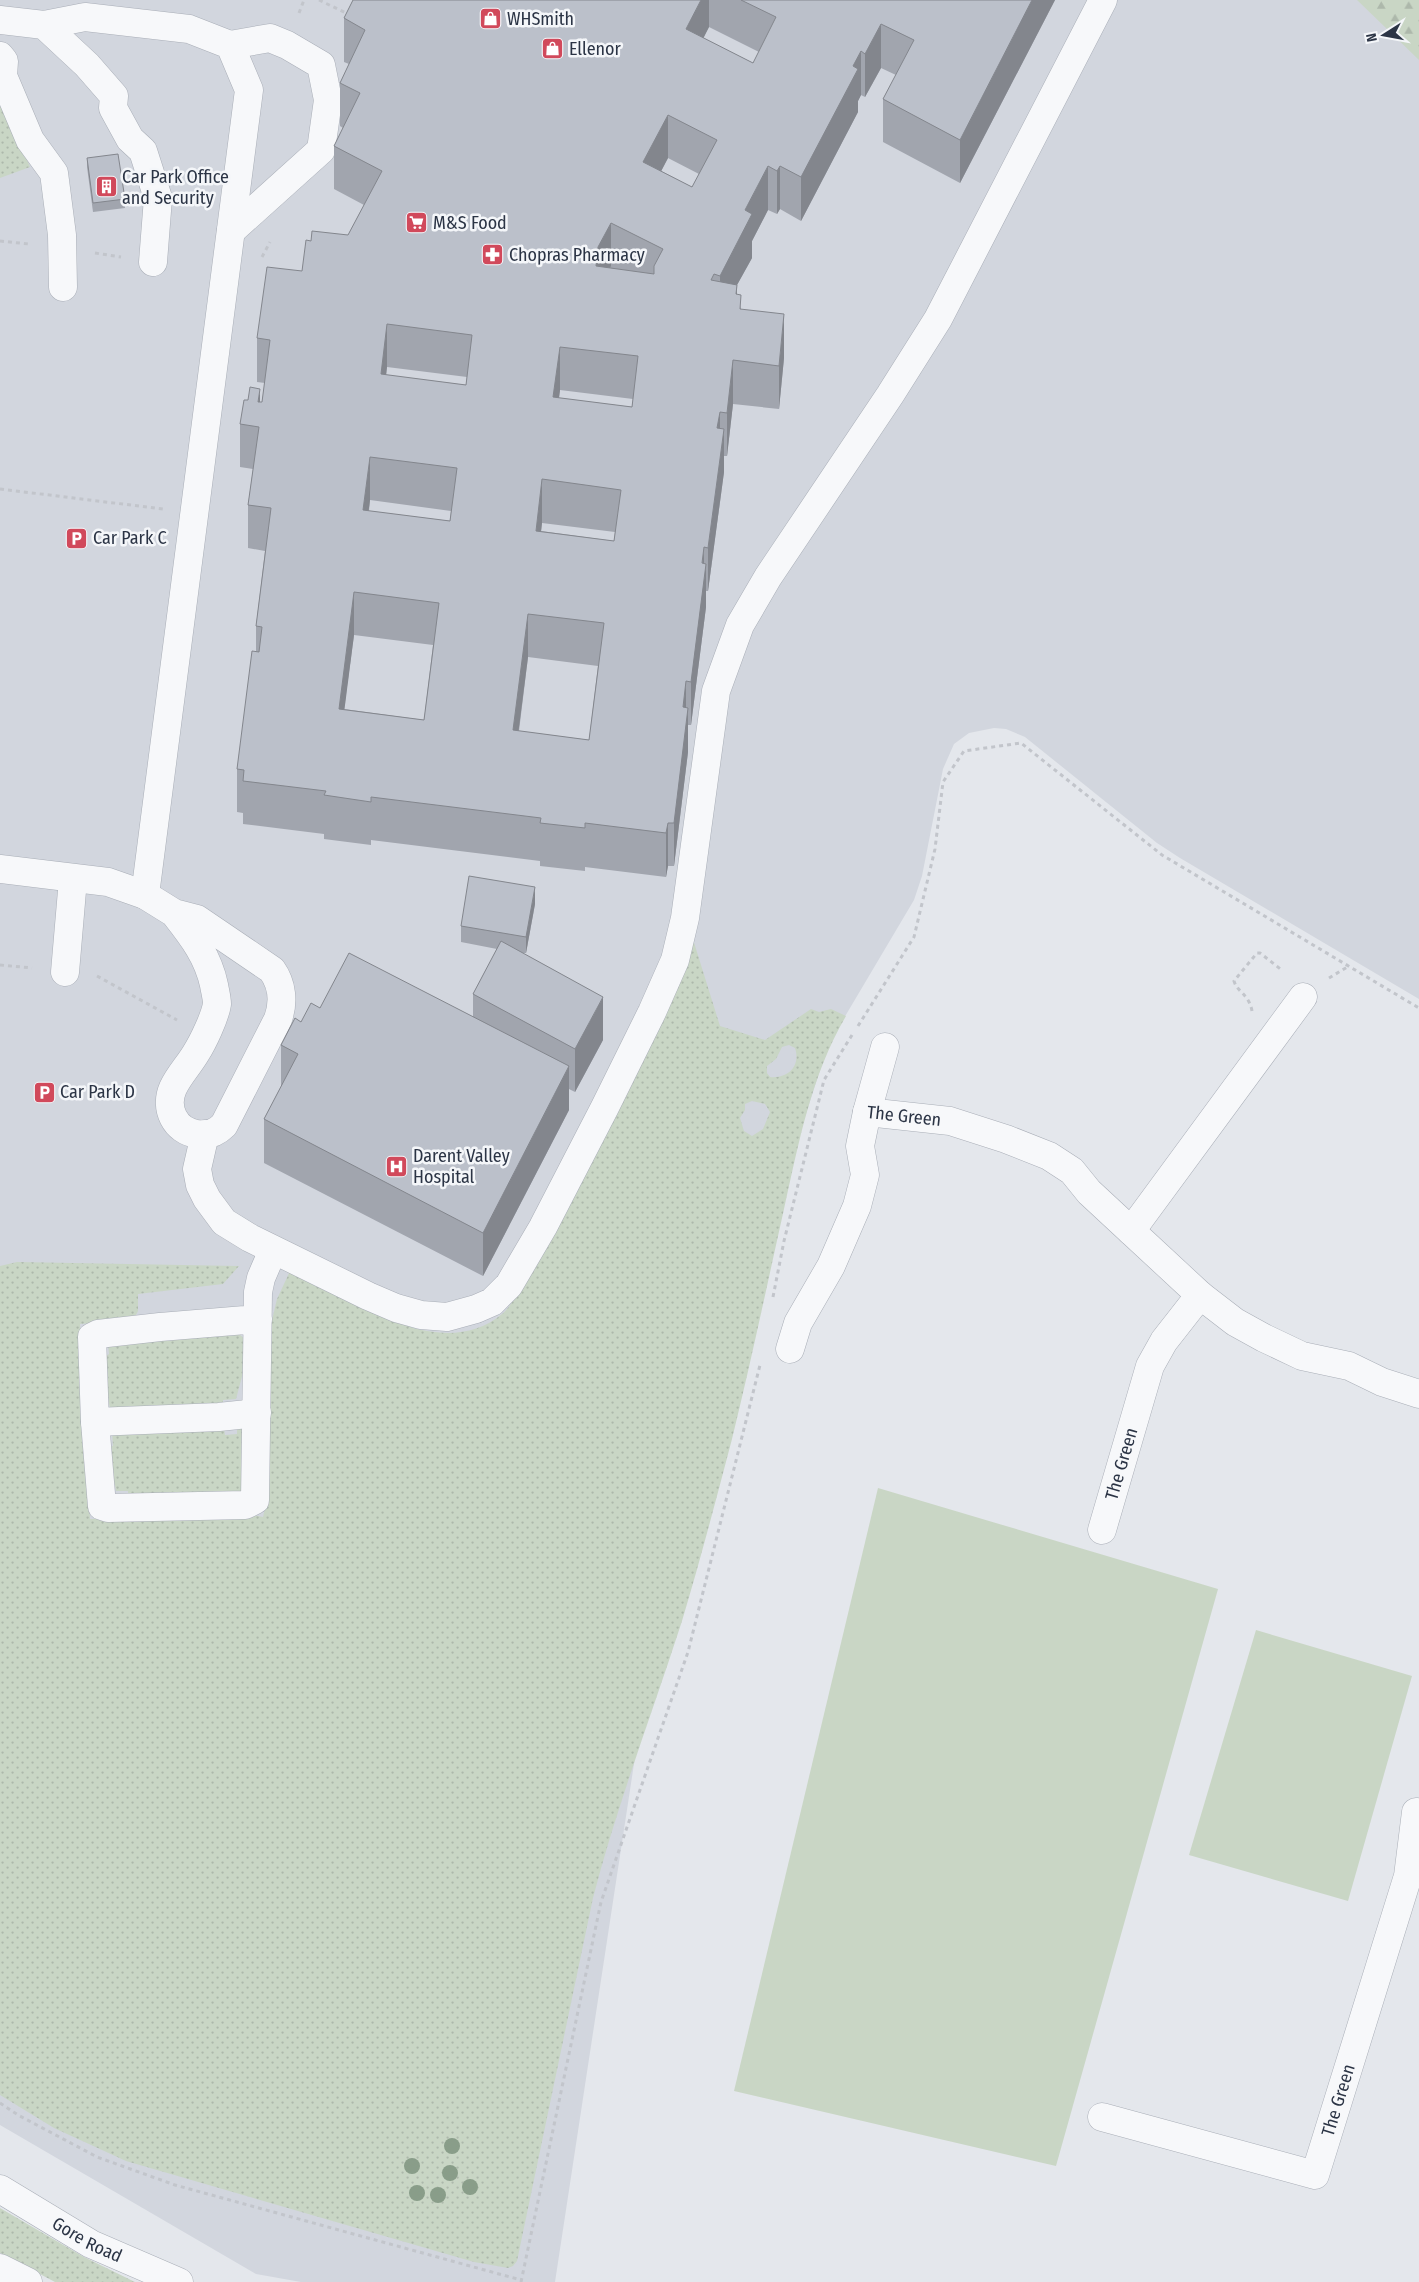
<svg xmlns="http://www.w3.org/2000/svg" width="1419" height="2282" viewBox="0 0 1419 2282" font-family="'Fira Sans Condensed',sans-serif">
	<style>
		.built { fill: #d2d6de }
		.grass { fill: url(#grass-dots); fill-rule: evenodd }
		.forest { fill: url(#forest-firs) }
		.park { fill: #c9d6c5 }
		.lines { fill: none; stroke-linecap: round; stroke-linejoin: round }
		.minor-casing { stroke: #a9aeb7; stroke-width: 29 }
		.path { stroke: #c2c5cb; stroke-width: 3; stroke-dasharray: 4 4; stroke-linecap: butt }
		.minor { stroke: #f7f8fa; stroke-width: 28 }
		.tree { fill: #899d89 }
		.wall { fill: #a1a5ae; fill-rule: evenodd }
		.shaded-wall { fill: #83868d }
		.building { fill: #bbc0ca; stroke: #83868d; fill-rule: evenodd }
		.labels { text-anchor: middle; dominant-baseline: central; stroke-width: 5; stroke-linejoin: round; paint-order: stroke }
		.poi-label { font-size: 18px; fill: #2b3445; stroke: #f4f6f9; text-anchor: start }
		.street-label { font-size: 18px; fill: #2b3445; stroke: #f4f6f9 }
	</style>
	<defs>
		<pattern id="grass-dots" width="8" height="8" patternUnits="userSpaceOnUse" patternTransform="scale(1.25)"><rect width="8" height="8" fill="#c9d6c5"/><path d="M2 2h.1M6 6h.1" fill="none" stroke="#adb8ab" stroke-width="1.8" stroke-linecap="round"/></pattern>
		<pattern id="forest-firs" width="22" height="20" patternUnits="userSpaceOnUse" patternTransform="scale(1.25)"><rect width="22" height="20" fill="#c9d6c5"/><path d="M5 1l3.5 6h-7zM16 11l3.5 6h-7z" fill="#adb8ab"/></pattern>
	</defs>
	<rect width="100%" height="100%" fill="#e4e7ec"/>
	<path class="built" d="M 0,0 L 1419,0 L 1419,999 L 1180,858 L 1157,843 L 1025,737 L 1006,729 L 994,728 L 969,733 L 954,744 L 943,769 L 922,876 L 914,900 L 834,1035 L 821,1067 L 804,1120 L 696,1357 L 555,2282 L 301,2282 L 256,2274 L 0,2125 Z"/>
	<g class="grass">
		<path d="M 0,95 L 30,167 L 0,178 Z"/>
		<path d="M 692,936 L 720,1026 L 765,1040 L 811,1009 L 819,1012 L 831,1009 L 846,1016 C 811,1076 799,1142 784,1209 C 767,1285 751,1362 732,1439 C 716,1500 700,1561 682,1621 C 652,1714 617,1805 593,1898 L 517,2261 L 513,2266 L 508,2268 L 474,2262 L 126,2161 L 54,2128 L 0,2095 L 0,1266 L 17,1262 L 239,1266 L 223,1284 L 138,1294 L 138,1311 L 136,1315 L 113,1322 L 80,1324 L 90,1519 L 253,1515 L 263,1517 L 266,1504 L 268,1337 L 277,1299 L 291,1269 L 413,1328 C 444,1336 476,1336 502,1314 C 520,1299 549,1233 560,1209 C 604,1118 648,1027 692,936 ZM 789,1045 L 795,1048 C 801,1066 788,1079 770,1077 L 767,1073 L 767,1066 L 776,1059 L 782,1047 ZM 752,1101 L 765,1104 L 770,1112 L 763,1129 L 752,1136 L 744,1131 L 740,1118 L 745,1110 L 745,1104 Z"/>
		<path d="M 240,1335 L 244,1338 L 244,1369 L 236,1399 L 223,1400 L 223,1406 L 110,1408 L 107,1394 L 106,1356 L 109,1354 L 108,1343 L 111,1341 Z"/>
		<path d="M 245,1426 L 241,1492 L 128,1499 L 128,1491 L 116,1491 L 115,1485 L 109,1484 L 106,1447 L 113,1446 L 112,1431 L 224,1428 L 225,1435 L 237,1434 L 237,1427 Z"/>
		<path d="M 0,2208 L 84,2257 L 135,2282 L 55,2282 L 0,2253 Z"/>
	</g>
	<path class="forest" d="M 1357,0 L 1419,0 L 1419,60 Z"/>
	<g class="park">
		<path d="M 878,1488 L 1218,1589 L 1056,2166 L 734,2091 Z"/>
		<path d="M 1256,1630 L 1412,1676 L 1348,1901 L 1189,1855 Z"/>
	</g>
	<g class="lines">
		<defs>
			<g id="minor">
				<path d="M 0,20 L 44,25 L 87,65 L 114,96 L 113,108 L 130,139 L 143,151 L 158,198 L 153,262"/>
				<path d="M 44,25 L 85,17 L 189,29 L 230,45 L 249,90 L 145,895"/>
				<path d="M 230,45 L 270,38 L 287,45 L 321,65 L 328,100 L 321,150 L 231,231"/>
				<path d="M 0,56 L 4,61 L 3,76 L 30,140 L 54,173 L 62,235 L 63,287"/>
				<path d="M 0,869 L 108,882 L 145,895 L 174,913 L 197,919 L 272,970 C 282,984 284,1002 278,1019 L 224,1125 C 216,1133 208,1136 197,1134 C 175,1131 164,1108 173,1088 C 179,1075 189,1065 196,1053 C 203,1042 215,1017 217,1004 C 217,998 215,991 214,985 C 208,956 192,936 174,913"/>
				<path d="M 65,972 L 73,879"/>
				<path d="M 867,1112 L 885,1047"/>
				<path d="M 205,1134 L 197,1169 L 200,1185 L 207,1199 L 224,1222 L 250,1238 L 368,1296 L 396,1308 L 421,1315 L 447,1317 L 476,1309 L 492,1302 L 509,1285 L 543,1227 L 605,1107 L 652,1012 L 675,960 L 685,918 L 716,691 L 740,625 L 768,577 L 890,395 L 938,319 L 1103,0"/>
				<path d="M 1131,1231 L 1303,997"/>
				<path d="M 258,1319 L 160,1327 L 98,1334 L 92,1337 L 95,1422 L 102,1506 L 108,1508 L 245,1505 L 255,1500 L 258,1292 L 261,1278 L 273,1250"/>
				<path id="s1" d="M 790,1349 L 798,1323 L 831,1266 L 857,1206 L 865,1175 L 860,1146 L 867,1112 L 950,1121 L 1006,1139 L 1049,1156 L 1072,1171 L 1089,1192 L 1131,1231 L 1200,1295 L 1235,1322 L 1264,1338 L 1302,1356 L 1349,1366 L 1382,1382 L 1419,1394"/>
				<path d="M 95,1422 L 219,1417 L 257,1413"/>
				<path id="s2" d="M 1102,1530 L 1150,1366 L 1164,1341 L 1200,1295"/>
				<path id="s3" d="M 1102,2117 L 1315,2175 L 1408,1876 L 1416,1812"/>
				<path id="s4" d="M 0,2189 L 91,2244 L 179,2282"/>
				<path d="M 0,2268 L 28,2282"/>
			</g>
		</defs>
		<use href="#minor" class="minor-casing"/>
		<g class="path">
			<path d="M 319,0 L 350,15"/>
			<path d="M 299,13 L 304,0"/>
			<path d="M 0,241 L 29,244"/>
			<path d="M 95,253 L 121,257"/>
			<path d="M 262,257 L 270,242"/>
			<path d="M 0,489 L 163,509"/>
			<path d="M 0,965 L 32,968"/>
			<path d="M 97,976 L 177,1020"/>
			<path d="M 1329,978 L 1349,966"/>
			<path d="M 1252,1011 C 1249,994 1237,992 1234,981 L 1257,953 L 1260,953 L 1283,971"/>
			<path d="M 858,1026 L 914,937 L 935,849 L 943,782 L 964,751 L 1021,743 L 1162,855 L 1419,1008"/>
			<path d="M 773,1297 L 784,1241 L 824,1080 L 852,1035"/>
			<path d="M 0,2103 L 18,2115 L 97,2157 L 175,2185 L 521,2280"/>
			<path d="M 521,2282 L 601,1902 L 688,1652 L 760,1365"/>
		</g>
		<use href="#minor" class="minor"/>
	</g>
	<g class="tree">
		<circle cx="452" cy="2146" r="8"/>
		<circle cx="412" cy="2166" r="8"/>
		<circle cx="450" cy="2173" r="8"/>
		<circle cx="470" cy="2187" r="8"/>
		<circle cx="417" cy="2193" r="8"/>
		<circle cx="438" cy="2195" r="8"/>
	</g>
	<g class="wall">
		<path d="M 353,0 L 1055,0 L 960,183 L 883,142 L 883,99 L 896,75 L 881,68 L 865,97 L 861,95 L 858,101 L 858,112 L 801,221 L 780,209 L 777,214 L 768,210 L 752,241 L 752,258 L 737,285 L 737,294 L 741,309 L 784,358 L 779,409 L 733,404 L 727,456 L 724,456 L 724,472 L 708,591 L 706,591 L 706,607 L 691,725 L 688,725 L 688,752 L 674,866 L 668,866 L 666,877 L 585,867 L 585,871 L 540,866 L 540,861 L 371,840 L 371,845 L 324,839 L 324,834 L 243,824 L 243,813 L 237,812 L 237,769 L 256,652 L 256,626 L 265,551 L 248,548 L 248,505 L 253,469 L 240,467 L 240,424 L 260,402 L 262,402 L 265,383 L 257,382 L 257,338 L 302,271 L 311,241 L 348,235 L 364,205 L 334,189 L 334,146 L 343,128 L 340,126 L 340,83 L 349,64 L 344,62 L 344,18 ZM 709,27 L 759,52 L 753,63 L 703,38 ZM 668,158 L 699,174 L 692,187 L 661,171 ZM 387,367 L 467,377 L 466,385 L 386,375 ZM 560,390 L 633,399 L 632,407 L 559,398 ZM 370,500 L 451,511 L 450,521 L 369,511 ZM 542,523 L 615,532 L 614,541 L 541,531 ZM 354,635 L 433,645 L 424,720 L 344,709 ZM 528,657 L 598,666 L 589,740 L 519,731 Z"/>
		<path d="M 87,158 L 125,199 L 125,208 L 93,212 L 87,167 Z"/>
		<path d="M 535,904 L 526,953 L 523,953 L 603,1040 L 575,1092 L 569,1089 L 569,1110 L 483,1276 L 264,1163 L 264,1119 L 281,1087 L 281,1045 L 301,1022 L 320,1008 L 473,1017 L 473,994 L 497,949 L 461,942 L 461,926 Z"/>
	</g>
	<g class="shaded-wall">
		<path d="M 701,0 L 709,0 L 709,27 L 686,73 L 686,29 Z"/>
		<path d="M 1032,0 L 1055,0 L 960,183 L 960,140 Z"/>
		<path d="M 881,24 L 881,68 L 865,97 L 865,54 Z"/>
		<path d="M 861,51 L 861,95 L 858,101 L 858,112 L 801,221 L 801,177 L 853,66 Z"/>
		<path d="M 668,115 L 668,158 L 643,206 L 643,162 Z"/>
		<path d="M 768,166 L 768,210 L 752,241 L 752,258 L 737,285 L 737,328 L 720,319 L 720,276 L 745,210 Z"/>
		<path d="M 780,166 L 780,209 L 777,214 L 777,171 Z"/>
		<path d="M 611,223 L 611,266 L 598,291 L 596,266 L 598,247 Z"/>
		<path d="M 784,314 L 784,358 L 779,409 L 779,366 Z"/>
		<path d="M 387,324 L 387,367 L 381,418 L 381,374 Z"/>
		<path d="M 560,347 L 560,390 L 553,440 L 553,397 Z"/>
		<path d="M 733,360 L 733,404 L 727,456 L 727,413 Z"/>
		<path d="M 260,389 L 260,432 L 258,402 Z"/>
		<path d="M 720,412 L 720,455 L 717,428 Z"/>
		<path d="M 724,429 L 724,472 L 708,591 L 708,548 Z"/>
		<path d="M 370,457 L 370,500 L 363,554 L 363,510 Z"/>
		<path d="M 542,479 L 542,523 L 536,574 L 536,531 Z"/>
		<path d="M 704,547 L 704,580 L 706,564 L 706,607 L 691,725 L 691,682 Z"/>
		<path d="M 354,592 L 354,635 L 339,752 L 339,709 Z"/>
		<path d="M 528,614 L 528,657 L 513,774 L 513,730 Z"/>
		<path d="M 686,681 L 686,721 L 688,708 L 688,752 L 674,866 L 674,823 L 683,707 Z"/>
		<path d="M 668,823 L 668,866 L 666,877 L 666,833 Z"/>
		<path d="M 535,887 L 535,904 L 526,953 L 526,937 Z"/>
		<path d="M 603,997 L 603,1040 L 575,1092 L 575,1049 Z"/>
		<path d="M 569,1066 L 569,1110 L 483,1276 L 483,1233 Z"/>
	</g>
	<g class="building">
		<path d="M 353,0 L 701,0 L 686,29 L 753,63 L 776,17 L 741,0 L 1032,0 L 960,140 L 883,99 L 914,40 L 881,24 L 865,54 L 861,51 L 853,66 L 858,69 L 801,177 L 780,166 L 777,171 L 768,166 L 745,210 L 752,214 L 720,276 L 714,274 L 711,280 L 737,285 L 736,294 L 741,295 L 740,309 L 784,314 L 779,366 L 733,360 L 727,413 L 720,412 L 717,428 L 724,429 L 708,548 L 704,547 L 702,563 L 706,564 L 691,682 L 686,681 L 683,707 L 688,708 L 674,823 L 668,823 L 666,833 L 585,823 L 585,828 L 540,823 L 541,818 L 371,797 L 371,802 L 324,795 L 326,791 L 243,781 L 244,770 L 237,769 L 252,651 L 259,652 L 262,627 L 256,626 L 271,508 L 248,505 L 259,427 L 240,424 L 244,400 L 248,400 L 250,387 L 260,389 L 258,402 L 262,402 L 270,340 L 257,338 L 267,267 L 302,271 L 306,240 L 311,241 L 312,231 L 348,235 L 382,171 L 334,146 L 360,93 L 340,83 L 365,30 L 344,18 ZM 668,115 L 717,140 L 692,187 L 643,162 ZM 611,223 L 663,249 L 654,266 L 654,274 L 596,266 L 598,247 ZM 387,324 L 472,335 L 466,385 L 381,374 ZM 560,347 L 638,356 L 632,407 L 553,397 ZM 370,457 L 457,468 L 450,521 L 363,510 ZM 542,479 L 621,490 L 614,541 L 536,531 ZM 354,592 L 439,603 L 424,720 L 339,709 ZM 528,614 L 604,623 L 589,740 L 513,730 Z"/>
		<path d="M 118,154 L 125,199 L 93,203 L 87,158 Z"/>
		<path d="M 469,876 L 535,887 L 526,937 L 461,926 Z"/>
		<path d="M 501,941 L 603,997 L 575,1049 L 473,994 Z"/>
		<path d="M 349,953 L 569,1066 L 483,1233 L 264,1119 L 298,1054 L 281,1045 L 295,1018 L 301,1022 L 311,1003 L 320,1008 Z"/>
	</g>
	<defs>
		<symbol id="shop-square" viewBox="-11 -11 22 22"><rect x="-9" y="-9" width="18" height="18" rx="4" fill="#d1495b" stroke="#f4f6f9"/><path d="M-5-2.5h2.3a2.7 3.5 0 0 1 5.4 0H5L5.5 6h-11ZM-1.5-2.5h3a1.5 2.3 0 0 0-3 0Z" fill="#fff"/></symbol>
		<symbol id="building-square" viewBox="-11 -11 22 22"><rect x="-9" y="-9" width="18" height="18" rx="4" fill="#d1495b" stroke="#f4f6f9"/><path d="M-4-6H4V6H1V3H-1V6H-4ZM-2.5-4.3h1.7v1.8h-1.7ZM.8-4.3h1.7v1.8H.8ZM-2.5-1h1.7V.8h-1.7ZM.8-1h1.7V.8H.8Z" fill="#fff"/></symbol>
		<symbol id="supermarket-square" viewBox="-11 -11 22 22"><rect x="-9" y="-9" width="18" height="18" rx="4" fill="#d1495b" stroke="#f4f6f9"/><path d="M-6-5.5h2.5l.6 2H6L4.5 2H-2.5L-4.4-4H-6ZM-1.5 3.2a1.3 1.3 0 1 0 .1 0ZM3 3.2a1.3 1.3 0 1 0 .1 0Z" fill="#fff"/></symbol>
		<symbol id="pharmacy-square" viewBox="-11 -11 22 22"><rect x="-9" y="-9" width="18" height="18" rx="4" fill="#d1495b" stroke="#f4f6f9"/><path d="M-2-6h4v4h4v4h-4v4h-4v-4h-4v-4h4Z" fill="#fff"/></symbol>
		<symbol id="parking-square" viewBox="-11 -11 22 22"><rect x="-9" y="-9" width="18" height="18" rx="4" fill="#d1495b" stroke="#f4f6f9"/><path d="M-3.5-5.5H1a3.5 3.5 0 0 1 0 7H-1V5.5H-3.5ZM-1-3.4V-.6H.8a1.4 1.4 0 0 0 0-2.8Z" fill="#fff"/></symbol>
		<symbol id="hospital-square" viewBox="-11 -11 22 22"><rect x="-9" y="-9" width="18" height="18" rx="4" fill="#d1495b" stroke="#f4f6f9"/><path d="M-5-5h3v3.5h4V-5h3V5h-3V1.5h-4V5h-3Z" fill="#fff"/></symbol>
	</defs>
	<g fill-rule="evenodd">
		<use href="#shop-square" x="478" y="6" width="25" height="25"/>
		<use href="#shop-square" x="540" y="36" width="25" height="25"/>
		<use href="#building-square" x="94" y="174" width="25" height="25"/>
		<use href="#supermarket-square" x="404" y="210" width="25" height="25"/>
		<use href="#pharmacy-square" x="480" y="242" width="25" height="25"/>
		<use href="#parking-square" x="64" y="526" width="25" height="25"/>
		<use href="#parking-square" x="32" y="1080" width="25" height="25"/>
		<use href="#hospital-square" x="384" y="1154" width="25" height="25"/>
	</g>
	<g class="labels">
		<g class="poi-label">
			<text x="507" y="19">WHSmith</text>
			<text x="569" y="49">Ellenor</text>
			<text x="122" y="177">Car Park Office<tspan x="122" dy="21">and Security</tspan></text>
			<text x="433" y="223">M&amp;S Food</text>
			<text x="509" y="255">Chopras Pharmacy</text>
			<text x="93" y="538">Car Park C</text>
			<text x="60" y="1092">Car Park D</text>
			<text x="413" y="1156">Darent Valley<tspan x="413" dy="21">Hospital</tspan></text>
		</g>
		<g class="street-label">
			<text stroke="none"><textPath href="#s1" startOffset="292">The Green</textPath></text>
			<text stroke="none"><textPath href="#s2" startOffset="69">The Green</textPath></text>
			<text stroke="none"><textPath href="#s3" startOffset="299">The Green</textPath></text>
			<text stroke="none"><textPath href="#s4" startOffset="101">Gore Road</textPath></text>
		</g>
	</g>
	<g transform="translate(1384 35) rotate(259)" stroke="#f4f6f9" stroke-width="4" paint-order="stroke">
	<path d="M0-4L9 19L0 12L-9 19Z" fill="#2b3445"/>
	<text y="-8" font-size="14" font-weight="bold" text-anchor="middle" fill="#2b3445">N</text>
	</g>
</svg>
